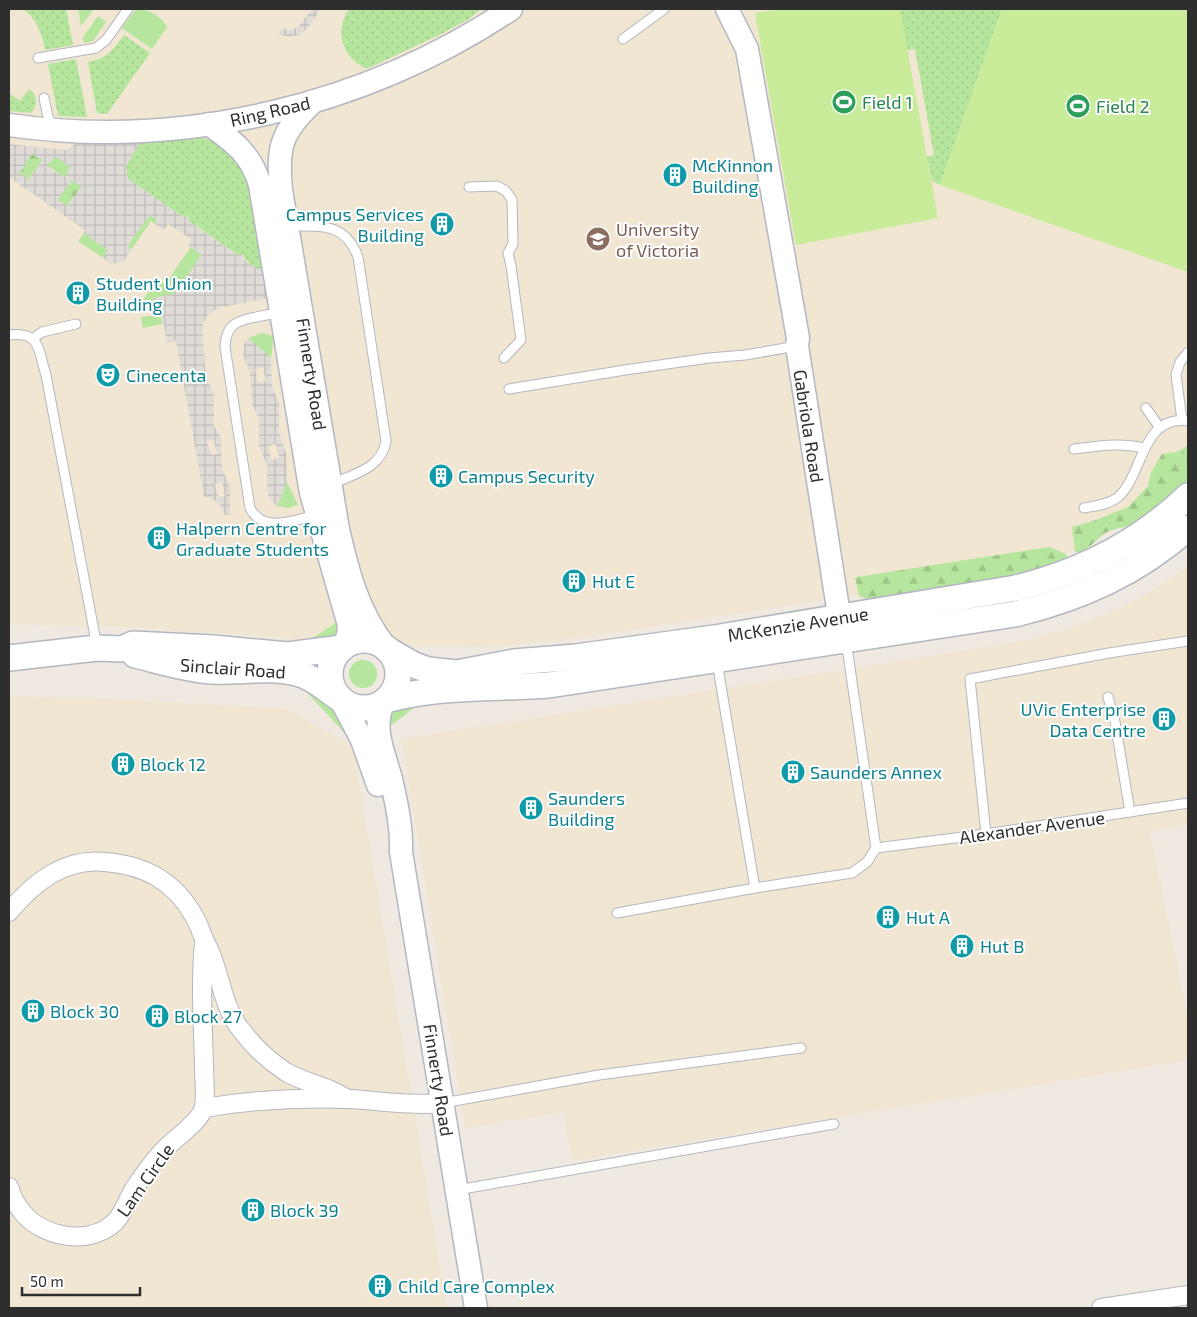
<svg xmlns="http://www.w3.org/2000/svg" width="1197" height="1317" viewBox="0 0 1197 1317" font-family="'Exo 2',sans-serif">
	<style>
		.education { fill: #f0e6d1 }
		.grass { fill: url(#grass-dots) }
		.forest { fill: url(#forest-firs) }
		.garden { fill: #b6e59e }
		.pitch { fill: #c9ec9a }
		.plaza { fill: url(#plaza-grid); fill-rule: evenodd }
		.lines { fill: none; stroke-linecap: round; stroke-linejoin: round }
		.service-casing { stroke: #b4b7c1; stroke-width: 11 }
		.minor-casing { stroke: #b4b7c1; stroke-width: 20 }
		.tertiary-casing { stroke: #b4b7c1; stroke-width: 25 }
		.secondary-casing { stroke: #b4b7c1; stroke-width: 28 }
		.service { stroke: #fff; stroke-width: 9 }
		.minor { stroke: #fff; stroke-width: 18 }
		.tertiary { stroke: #fff; stroke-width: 22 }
		.secondary { stroke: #fff; stroke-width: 25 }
		.labels { text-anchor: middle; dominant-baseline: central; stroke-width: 4; stroke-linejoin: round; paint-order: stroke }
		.leisure-label { font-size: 18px; fill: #27864d; stroke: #fff; text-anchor: start }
		.street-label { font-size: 18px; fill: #2e2e2e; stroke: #fff }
		.culture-label { font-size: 18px; fill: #0d838f; stroke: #fff; text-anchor: start }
		.education-label { font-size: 18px; fill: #785e54; stroke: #fff; text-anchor: start }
	</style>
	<defs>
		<pattern id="grass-dots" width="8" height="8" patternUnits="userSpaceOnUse" patternTransform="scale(1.25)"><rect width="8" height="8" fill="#b6e59e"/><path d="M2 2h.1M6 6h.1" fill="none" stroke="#9dc588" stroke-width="1.8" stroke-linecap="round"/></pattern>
		<pattern id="forest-firs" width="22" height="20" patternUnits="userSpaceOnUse" patternTransform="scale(1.25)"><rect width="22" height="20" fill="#b6e59e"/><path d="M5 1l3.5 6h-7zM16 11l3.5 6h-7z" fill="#9dc588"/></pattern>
		<pattern id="plaza-grid" width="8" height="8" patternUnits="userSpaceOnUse" patternTransform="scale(1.25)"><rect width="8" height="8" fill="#dfdcd8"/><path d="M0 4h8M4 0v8" fill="none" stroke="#c0bdba"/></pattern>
	</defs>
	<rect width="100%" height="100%" fill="#efe9e1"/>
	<g class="education">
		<path d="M 9,9 L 1188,9 L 1188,469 L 1137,515 L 1107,534 L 1077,549 L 1053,558 L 1003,572 L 572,639 L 527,644 L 480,647 L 430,646 L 363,643 L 124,627 L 9,624 Z"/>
		<path d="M 1188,566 L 1188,825 L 1150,831 L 1188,1019 L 1188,1060 L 572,1161 L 564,1112 L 465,1128 L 401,739 L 1002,645 L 1037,638 L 1088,622 L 1118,609 L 1156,589 Z"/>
		<path d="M 9,696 L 110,699 L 286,709 L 353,746 L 447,1308 L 9,1308 Z"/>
	</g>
	<g class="grass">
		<path d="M 23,9 L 66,9 L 73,45 L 45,50 C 42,33 37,20 23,9 Z"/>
		<path d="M 349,9 L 481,9 L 469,19 L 443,33 L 371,67 L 365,68 C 341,57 335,30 349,9 Z"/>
		<path d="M 900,9 L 1002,9 L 940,185 L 932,181 L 927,157 L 934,155 L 915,49 L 907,50 Z"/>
		<path d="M 124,35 L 150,53 L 107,114 L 97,113 L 88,62 C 108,58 112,51 124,35 Z"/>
		<path d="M 76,59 L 87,117 L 58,116 L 48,64 Z"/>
		<path d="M 29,89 C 38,95 38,105 31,113 L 9,111 L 9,93 L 20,101 Z"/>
		<path d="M 193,136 L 213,140 L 247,166 L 268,273 C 258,270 246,263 242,254 L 238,255 L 189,221 L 188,217 L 183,217 L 128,179 L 126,166 L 142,139 Z"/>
		<path d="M 1188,446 L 1188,464 L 1176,452 Z"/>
	</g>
	<g class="forest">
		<path d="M 33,153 L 34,156 L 42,159 L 43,162 L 30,179 L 27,180 L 19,174 L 18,171 L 21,171 L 31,154 Z"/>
		<path d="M 53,156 L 55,156 L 71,166 L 71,169 L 65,177 L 63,177 L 50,167 L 48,167 L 47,165 L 53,159 Z"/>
		<path d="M 70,180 L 72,180 L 81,186 L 81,188 L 68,204 L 69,206 L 67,207 L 66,204 L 58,201 L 57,198 Z"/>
		<path d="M 1176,452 L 1188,464 C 1188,469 1189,475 1187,480 C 1180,491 1145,517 1133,524 C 1125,528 1115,528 1107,532 C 1096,538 1088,553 1075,552 L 1072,527 L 1093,521 L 1128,507 L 1148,486 L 1151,472 L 1162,454 Z"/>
		<path d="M 1049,547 L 1066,554 L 1068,564 L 1060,568 L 872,601 L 859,596 L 855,577 L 857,577 Z"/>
	</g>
	<g class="garden">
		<path d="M 78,9 L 94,9 L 81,26 Z"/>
		<path d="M 136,9 C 149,9 161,16 167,27 L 152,49 L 122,28 Z"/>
		<path d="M 98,16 L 106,22 L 93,41 L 84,43 L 83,37 Z"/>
		<path d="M 149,215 L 157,220 L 155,224 L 151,221 L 131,250 L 127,247 Z"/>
		<path d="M 84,233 L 108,250 L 103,258 L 78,241 Z"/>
		<path d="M 191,247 L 202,255 L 174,294 L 153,298 L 153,301 L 139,305 L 138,302 L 141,303 L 157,279 L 165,284 Z"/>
		<path d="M 161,315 L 162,324 L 143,328 L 141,317 Z"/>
		<path d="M 262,333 L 274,336 L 271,358 L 248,338 Z"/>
		<path d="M 287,482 L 298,505 L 288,508 L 277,506 Z"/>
		<path d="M 339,621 L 339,636 L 303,644 Z"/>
		<circle cx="363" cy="674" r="14"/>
		<path d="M 299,684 L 330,700 L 352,741 Z"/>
		<path d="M 424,700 L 389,727 L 387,713 Z"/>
	</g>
	<g class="pitch">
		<path d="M 781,9 L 900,9 L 938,218 L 796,245 L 755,13 Z"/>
		<path d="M 1002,9 L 1188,9 L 1188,272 L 940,185 Z"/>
	</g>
	<g class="plaza">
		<path d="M 312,9 L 321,9 L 309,26 L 301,34 L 290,37 L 278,34 L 282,28 L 290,30 L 298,27 Z"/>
		<path d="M 142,139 L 126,166 L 128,179 L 183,217 L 188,216 L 189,221 L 237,255 L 241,254 L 243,259 L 260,270 L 262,268 L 268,273 L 273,297 L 217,308 L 207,316 L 202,327 L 206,376 L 214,395 L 214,426 L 221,437 L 222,469 L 230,487 L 230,515 L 225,515 L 220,505 L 212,498 L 204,497 L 176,341 L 167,343 L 164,324 L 162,324 L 161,315 L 156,316 L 153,298 L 174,294 L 202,255 L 188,245 L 191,239 L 168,224 L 164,230 L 155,224 L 157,220 L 150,215 L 127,246 L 131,250 L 123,262 L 111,264 L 103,258 L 108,250 L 84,233 L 85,230 L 9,177 L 9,144 L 66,150 L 78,142 ZM 33,153 L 34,156 L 42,159 L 42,161 L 40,162 L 36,170 L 34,171 L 29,179 L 27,180 L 27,177 L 19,174 L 18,172 L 21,171 L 25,165 L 25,163 ZM 53,156 L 63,161 L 68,167 L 71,166 L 71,168 L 69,169 L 65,177 L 55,172 L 50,167 L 48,167 L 47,165 L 53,159 ZM 70,180 L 81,186 L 81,188 L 68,204 L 69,206 L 67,207 L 66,204 L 58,201 L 58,198 L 60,198 L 64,190 L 66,189 L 71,183 ZM 214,440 L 217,454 L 211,455 L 207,441 ZM 222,482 L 225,496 L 218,497 L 215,484 Z"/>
		<path d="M 248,338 L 271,358 L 272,386 L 279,404 L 279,433 L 286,453 L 287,482 L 277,506 L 270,499 L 267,492 L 267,465 L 259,446 L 259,418 L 252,404 L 250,372 L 243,355 L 244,344 ZM 263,367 L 266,381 L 258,382 L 255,369 ZM 276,444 L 279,458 L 271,460 L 268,446 Z"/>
	</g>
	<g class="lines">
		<defs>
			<g id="service">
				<path d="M 623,39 L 664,9"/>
				<path d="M 38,58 L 96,48 L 106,40 L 128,9"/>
				<path d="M 44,98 L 48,117 L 54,128"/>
				<path d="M 469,187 L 497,186 L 506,191 L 512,200 L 513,244 L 508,253 L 511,266 L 521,340 L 504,358"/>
				<path d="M 288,226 C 320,226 345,222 358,257 L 386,441 C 382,468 354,474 332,484"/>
				<path d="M 282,313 C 275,313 268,315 261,316 C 241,320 226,321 225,347 L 250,508 C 263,534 294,520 316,515"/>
				<path d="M 9,335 C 41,331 38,350 46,375 L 97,647"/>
				<path d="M 34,338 L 42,332 L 76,324"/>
				<path d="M 509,389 L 625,370 L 709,358 L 745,355 L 797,346"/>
				<path d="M 1146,408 L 1160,428"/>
				<path d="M 1182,420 L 1176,375 L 1180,362 L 1188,352"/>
				<path d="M 1074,449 C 1099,446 1119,442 1144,448"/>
				<path d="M 1084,508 C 1095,506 1107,505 1117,498 C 1144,476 1140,415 1188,421"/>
				<path d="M 844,641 L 848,654 L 876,848"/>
				<path d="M 1108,697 L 1115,722 L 1130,812"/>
				<path d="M 986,834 L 970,679 L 1109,653 L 1188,641"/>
				<path d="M 876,848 L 986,834 L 1188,803"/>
				<path d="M 755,888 L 852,873 L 867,862 L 876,848"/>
				<path d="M 617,913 L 755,888 L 719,674 L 719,661"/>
				<path d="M 443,1103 L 599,1075 L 801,1048"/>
				<path d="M 457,1190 L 834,1124"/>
			</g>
			<g id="minor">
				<path d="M 9,912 C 34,882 64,858 105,862 C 145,865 174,881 194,916 C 199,924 201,933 205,941 C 210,951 214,961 217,972 C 223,992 228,1015 242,1031 C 254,1047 269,1061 286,1072 C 299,1080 314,1083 328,1089 C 335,1092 342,1096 348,1099"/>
				<path d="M 204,1108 C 252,1100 302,1097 350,1099 C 381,1101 412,1106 442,1103"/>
				<path d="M 9,1187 C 12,1197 16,1205 23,1213 C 44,1238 90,1246 115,1222 C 124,1212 127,1201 134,1189 C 142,1177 151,1164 161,1153 C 171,1140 202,1122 204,1106 C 206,1093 204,1078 204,1065 C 203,1025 200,983 204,943"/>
				<path d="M 1101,1308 L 1188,1295"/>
			</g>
			<g id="tertiary">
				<path d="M 727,9 L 747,49 L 798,338 L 797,346 L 842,634"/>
				<path d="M 314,101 C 281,132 277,146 281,190 L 338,529 C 348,573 358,612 386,648"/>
				<path d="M 209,124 C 234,142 251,154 260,185 L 311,493 L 349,625 L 348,635 L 344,647"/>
				<path d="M 9,125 C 182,150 366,106 511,9"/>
				<path d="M 341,700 L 362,740 L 378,785"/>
				<path d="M 384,702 C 370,728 386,757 392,783 C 397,806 402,828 401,852 L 476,1308"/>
			</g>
			<g id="secondary">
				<circle cx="364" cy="674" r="34"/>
				<path d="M 388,650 L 414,665 L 428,670 L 457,673 L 514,662 L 576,657 L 714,638 L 1016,588 C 1082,572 1139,543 1188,496"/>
				<path d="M 135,655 C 160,661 185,669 211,671 C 240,673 271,665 300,674 C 314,678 327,690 339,698"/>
				<path d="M 9,658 L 97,648 L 122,649 L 133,644 L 213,648 L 288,655 L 342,648"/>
				<path d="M 386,700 C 440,685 494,689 549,685 L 1015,614 C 1081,598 1137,573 1188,528"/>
			</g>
		</defs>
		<use href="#service" class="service-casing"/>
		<use href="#minor" class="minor-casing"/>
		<use href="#tertiary" class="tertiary-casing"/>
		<use href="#secondary" class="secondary-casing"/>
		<use href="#service" class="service"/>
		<use href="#minor" class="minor"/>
		<use href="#tertiary" class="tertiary"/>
		<use href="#secondary" class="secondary"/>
	</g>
	<defs>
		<symbol id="stadium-disc" viewBox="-11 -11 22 22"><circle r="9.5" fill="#2e9e5b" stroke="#fff"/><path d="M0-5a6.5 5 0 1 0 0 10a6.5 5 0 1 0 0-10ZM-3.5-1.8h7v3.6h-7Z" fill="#fff"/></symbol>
		<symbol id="building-disc" viewBox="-11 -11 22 22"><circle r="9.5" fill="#0f9aa8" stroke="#fff"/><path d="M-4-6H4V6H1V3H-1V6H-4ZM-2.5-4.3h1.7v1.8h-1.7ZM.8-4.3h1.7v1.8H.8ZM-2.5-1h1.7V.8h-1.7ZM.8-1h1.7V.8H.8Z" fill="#fff"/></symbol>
		<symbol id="university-disc" viewBox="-11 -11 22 22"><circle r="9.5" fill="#8d6e63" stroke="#fff"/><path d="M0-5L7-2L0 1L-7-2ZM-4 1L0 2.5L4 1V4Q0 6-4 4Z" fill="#fff"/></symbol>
		<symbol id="theatre-disc" viewBox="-11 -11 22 22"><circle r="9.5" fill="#0f9aa8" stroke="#fff"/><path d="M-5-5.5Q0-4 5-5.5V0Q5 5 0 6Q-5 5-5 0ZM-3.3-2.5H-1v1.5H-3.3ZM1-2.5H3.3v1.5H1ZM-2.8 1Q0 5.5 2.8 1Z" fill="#fff"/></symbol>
	</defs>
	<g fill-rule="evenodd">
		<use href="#stadium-disc" x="830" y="88" width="28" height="28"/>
		<use href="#stadium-disc" x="1064" y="92" width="28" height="28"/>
		<use href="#building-disc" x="661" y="161" width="28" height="28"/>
		<use href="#building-disc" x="428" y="210" width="28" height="28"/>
		<use href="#university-disc" x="584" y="225" width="28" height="28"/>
		<use href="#building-disc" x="64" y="279" width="28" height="28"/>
		<use href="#theatre-disc" x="94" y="361" width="28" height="28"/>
		<use href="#building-disc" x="427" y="462" width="28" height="28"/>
		<use href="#building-disc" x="145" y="524" width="28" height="28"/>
		<use href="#building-disc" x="560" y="567" width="28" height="28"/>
		<use href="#building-disc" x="1150" y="705" width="28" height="28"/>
		<use href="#building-disc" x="109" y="750" width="28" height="28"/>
		<use href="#building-disc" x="779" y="758" width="28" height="28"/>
		<use href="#building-disc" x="517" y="794" width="28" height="28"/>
		<use href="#building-disc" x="874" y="903" width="28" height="28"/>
		<use href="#building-disc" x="948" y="932" width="28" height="28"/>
		<use href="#building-disc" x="19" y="997" width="28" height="28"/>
		<use href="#building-disc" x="143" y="1002" width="28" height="28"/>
		<use href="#building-disc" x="239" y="1196" width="28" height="28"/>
		<use href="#building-disc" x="366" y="1272" width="28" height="28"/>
	</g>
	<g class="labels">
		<g class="leisure-label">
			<text x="862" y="102">Field 1</text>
			<text x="1096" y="106">Field 2</text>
		</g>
		<g class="street-label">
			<text transform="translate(270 111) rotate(-13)">Ring Road</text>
			<text transform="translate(312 374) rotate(81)">Finnerty Road</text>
			<text transform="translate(809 426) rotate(81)">Gabriola Road</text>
			<text transform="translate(798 624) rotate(-9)">McKenzie Avenue</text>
			<text transform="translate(233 668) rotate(4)">Sinclair Road</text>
			<text transform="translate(1032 827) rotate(-8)">Alexander Avenue</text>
			<text transform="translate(439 1080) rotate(81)">Finnerty Road</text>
			<text transform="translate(145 1180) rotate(-55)">Lam Circle</text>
		</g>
		<g class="culture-label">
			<text x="692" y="165">McKinnon<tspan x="692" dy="21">Building</tspan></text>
			<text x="424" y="214" text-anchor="end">Campus Services<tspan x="424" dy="21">Building</tspan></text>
			<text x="96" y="283">Student Union<tspan x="96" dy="21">Building</tspan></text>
			<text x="126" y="375">Cinecenta</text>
			<text x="458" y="476">Campus Security</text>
			<text x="176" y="528">Halpern Centre for<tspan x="176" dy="21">Graduate Students</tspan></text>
			<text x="592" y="581">Hut E</text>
			<text x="1146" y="709" text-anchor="end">UVic Enterprise<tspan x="1146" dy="21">Data Centre</tspan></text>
			<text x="140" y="764">Block 12</text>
			<text x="810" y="772">Saunders Annex</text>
			<text x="548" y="798">Saunders<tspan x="548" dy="21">Building</tspan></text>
			<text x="906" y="917">Hut A</text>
			<text x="980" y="946">Hut B</text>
			<text x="50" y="1011">Block 30</text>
			<text x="174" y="1016">Block 27</text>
			<text x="270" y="1210">Block 39</text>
			<text x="398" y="1286">Child Care Complex</text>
		</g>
		<g class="education-label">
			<text x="616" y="229">University<tspan x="616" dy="21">of Victoria</tspan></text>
		</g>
	</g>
	<rect width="1197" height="1317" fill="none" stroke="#2e2e2e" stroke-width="20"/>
	<path d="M22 1287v8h118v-8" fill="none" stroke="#2e2e2e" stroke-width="2.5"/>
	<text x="30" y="1287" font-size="15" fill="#2e2e2e" stroke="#ffffff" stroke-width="4" paint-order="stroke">50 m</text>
</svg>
